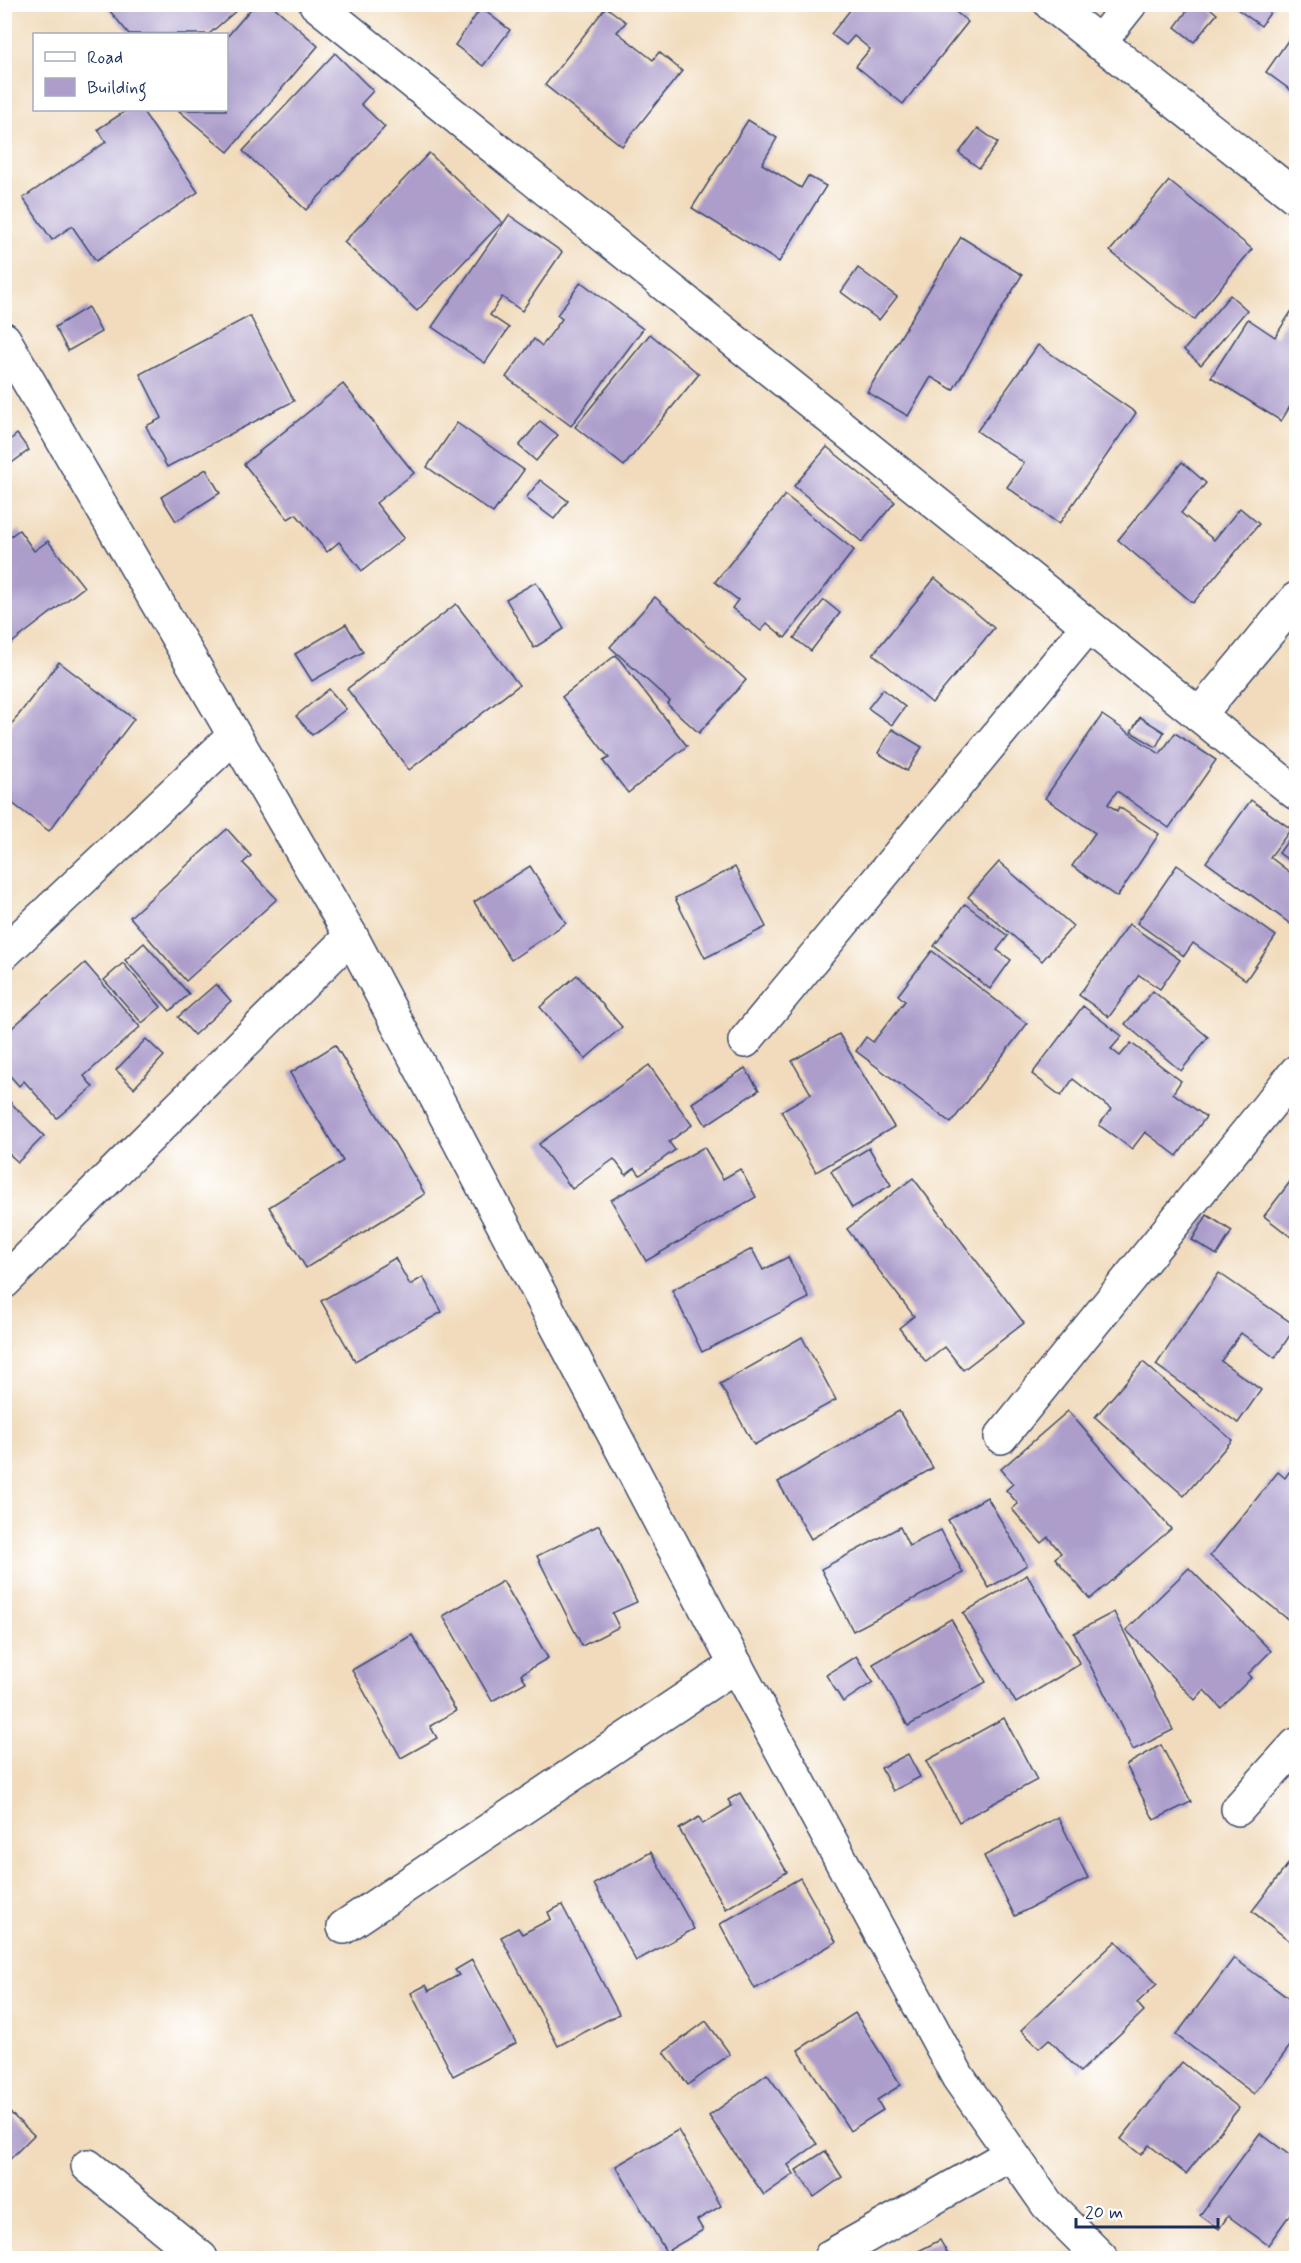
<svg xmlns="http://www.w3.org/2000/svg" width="1301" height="2263" viewBox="0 0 1301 2263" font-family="Mynerve,sans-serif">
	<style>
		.building { fill: #ac9dcb }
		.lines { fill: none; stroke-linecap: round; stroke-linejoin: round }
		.street-casing { stroke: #3b496c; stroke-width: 36 }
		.street { stroke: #fff; stroke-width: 33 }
	</style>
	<rect width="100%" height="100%" fill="#fff"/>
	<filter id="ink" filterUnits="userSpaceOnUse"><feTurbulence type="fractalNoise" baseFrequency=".0167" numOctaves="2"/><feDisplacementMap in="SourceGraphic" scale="12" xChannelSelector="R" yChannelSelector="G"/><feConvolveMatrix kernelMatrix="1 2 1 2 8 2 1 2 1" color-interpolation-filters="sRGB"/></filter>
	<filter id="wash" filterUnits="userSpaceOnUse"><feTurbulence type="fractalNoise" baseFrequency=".008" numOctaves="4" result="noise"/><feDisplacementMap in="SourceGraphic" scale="24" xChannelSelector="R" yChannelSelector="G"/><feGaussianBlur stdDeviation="1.35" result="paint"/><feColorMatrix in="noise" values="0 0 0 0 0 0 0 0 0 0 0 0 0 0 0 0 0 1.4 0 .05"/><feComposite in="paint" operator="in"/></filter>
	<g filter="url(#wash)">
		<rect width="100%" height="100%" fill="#f1dbbc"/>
		<g id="blocks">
			<g class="building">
				<path d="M 104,4 L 244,4 L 209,34 L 129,34 Z"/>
				<path d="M 255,4 L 271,4 L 318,46 L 228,152 L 178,110 L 226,110 L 226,38 Z"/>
				<path d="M 855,4 L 946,4 L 968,22 L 903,104 L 856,66 L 870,49 L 854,36 L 846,45 L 831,34 Z"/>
				<path d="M 1192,4 L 1205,4 L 1217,14 L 1194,42 L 1175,27 Z"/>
				<path d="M 1230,4 L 1276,4 L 1261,26 Z"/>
				<path d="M 606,7 L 626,22 L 617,32 L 653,60 L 659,52 L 682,71 L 622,146 L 545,85 Z"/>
				<path d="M 481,8 L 510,30 L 483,66 L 455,45 Z"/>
				<path d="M 1296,29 L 1296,94 L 1266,72 Z"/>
				<path d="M 335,53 L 373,91 L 361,104 L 385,127 L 306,210 L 243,151 Z"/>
				<path d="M 127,110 L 142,110 L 198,192 L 96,261 L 72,226 L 52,240 L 23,198 L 106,142 L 98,129 Z"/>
				<path d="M 748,120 L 777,138 L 762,164 L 801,188 L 808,176 L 826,186 L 779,262 L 692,208 Z"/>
				<path d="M 978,128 L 998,143 L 979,168 L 959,153 Z"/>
				<path d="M 429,153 L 502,222 L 417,311 L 344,242 Z"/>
				<path d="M 1169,181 L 1252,249 L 1194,320 L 1110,251 Z"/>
				<path d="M 509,215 L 562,252 L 522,311 L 502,297 L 490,315 L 509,328 L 485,363 L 432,327 Z"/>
				<path d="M 961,237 L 1022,275 L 953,390 L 931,377 L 908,416 L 867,392 Z"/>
				<path d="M 858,268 L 897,297 L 879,320 L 841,292 Z"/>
				<path d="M 581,282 L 643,329 L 571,426 L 506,377 L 534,339 L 542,346 L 562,319 L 557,315 Z"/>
				<path d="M 1230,295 L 1247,310 L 1201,365 L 1184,350 Z"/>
				<path d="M 1296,304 L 1296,397 L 1281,421 L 1211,377 L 1248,319 L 1275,337 Z"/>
				<path d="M 88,307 L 101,332 L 68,351 L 55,327 Z"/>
				<path d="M 250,316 L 294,401 L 167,467 L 146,426 L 162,418 L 140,374 Z"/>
				<path d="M 650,334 L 699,374 L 624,466 L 575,427 Z"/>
				<path d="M 1038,345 L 1136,413 L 1059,524 L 1007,487 L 1024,463 L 977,431 Z"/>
				<path d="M 343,384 L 414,473 L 376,503 L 404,538 L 362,571 L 339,542 L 327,552 L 296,514 L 288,519 L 244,464 Z"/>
				<path d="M 540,421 L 558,435 L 536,461 L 519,446 Z"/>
				<path d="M 457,423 L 524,470 L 493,513 L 427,467 Z"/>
				<path d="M 17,434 L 29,450 L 9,465 L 4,459 L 4,445 Z"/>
				<path d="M 827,447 L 895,502 L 862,542 L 794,486 Z"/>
				<path d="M 1182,462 L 1206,483 L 1181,513 L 1214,540 L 1240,508 L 1259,524 L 1193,603 L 1118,540 Z"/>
				<path d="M 206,469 L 220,493 L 176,521 L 161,497 Z"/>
				<path d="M 540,480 L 568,501 L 554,519 L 526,498 Z"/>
				<path d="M 785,495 L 854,550 L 785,638 L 767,623 L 761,631 L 732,608 L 738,600 L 715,582 Z"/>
				<path d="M 19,530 L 34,551 L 48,541 L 84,587 L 4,649 L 4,541 Z"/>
				<path d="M 935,578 L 994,628 L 932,703 L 873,654 Z"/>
				<path d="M 536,582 L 564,629 L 534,648 L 506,599 Z"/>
				<path d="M 655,597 L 746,680 L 699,733 L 667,704 L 670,701 L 610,647 Z"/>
				<path d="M 824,600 L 840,613 L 811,651 L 794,638 Z"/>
				<path d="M 456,604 L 519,685 L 409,770 L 347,689 Z"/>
				<path d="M 346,624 L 363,652 L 312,681 L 295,654 Z"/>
				<path d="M 616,655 L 687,746 L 628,793 L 603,761 L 609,758 L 562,697 Z"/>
				<path d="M 59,662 L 134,719 L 49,831 L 4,797 L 4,734 Z"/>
				<path d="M 329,689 L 346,709 L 312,735 L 296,716 Z"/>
				<path d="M 883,689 L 905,707 L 892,725 L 868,708 Z"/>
				<path d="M 1102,715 L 1160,754 L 1175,733 L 1216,760 L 1169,828 L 1117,791 L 1108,804 L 1117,811 L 1119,807 L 1159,834 L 1117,897 L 1072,866 L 1095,833 L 1045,798 Z"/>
				<path d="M 1140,717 L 1164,732 L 1156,747 L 1131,732 Z"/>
				<path d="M 892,729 L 922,747 L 907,771 L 878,753 Z"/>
				<path d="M 1251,800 L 1291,829 L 1270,857 L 1296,877 L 1296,928 L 1206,862 Z"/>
				<path d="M 227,829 L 251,856 L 243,863 L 277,899 L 186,981 L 130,917 Z"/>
				<path d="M 1296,829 L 1296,866 L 1279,853 Z"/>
				<path d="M 999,862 L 1073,926 L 1042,961 L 968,897 Z"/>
				<path d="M 1177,865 L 1276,936 L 1246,980 L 1193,943 L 1184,956 L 1137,923 Z"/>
				<path d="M 530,866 L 566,923 L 511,960 L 474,902 Z"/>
				<path d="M 735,867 L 766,927 L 705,958 L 675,898 Z"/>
				<path d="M 965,904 L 1008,936 L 997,950 L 1011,960 L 990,989 L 934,946 Z"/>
				<path d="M 1129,924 L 1180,960 L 1160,989 L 1139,975 L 1109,1017 L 1079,995 Z"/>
				<path d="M 144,943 L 189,994 L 170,1011 L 125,960 Z"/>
				<path d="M 932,951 L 1027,1024 L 951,1123 L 856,1051 L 866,1037 L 873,1042 L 905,1001 L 898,995 Z"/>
				<path d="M 85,963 L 140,1027 L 84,1076 L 93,1087 L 57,1118 L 24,1081 L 19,1086 L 4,1069 L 4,1035 Z"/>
				<path d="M 123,963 L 161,1007 L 142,1023 L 104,980 Z"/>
				<path d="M 577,975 L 622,1027 L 585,1059 L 540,1007 Z"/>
				<path d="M 216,984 L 231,1001 L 194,1035 L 178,1017 Z"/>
				<path d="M 1153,991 L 1208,1037 L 1181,1071 L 1125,1024 Z"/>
				<path d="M 1083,1006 L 1122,1036 L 1111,1049 L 1120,1056 L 1131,1043 L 1181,1081 L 1173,1093 L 1206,1117 L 1177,1156 L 1145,1132 L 1132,1149 L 1099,1125 L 1111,1109 L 1073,1079 L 1061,1096 L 1032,1074 Z"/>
				<path d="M 839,1034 L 894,1127 L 816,1172 L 781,1111 L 811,1094 L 792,1061 Z"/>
				<path d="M 146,1039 L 164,1056 L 134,1088 L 116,1070 Z"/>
				<path d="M 335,1045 L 425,1194 L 306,1268 L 269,1207 L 343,1161 L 290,1073 Z"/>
				<path d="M 649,1065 L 692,1125 L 669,1142 L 675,1150 L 640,1175 L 635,1168 L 626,1175 L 614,1159 L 572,1189 L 539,1144 Z"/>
				<path d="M 745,1068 L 759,1090 L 706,1125 L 692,1103 Z"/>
				<path d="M 4,1096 L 44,1136 L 18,1162 L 7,1152 L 4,1154 Z"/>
				<path d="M 704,1147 L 723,1179 L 740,1169 L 756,1197 L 646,1261 L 611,1200 Z"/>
				<path d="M 869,1148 L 891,1185 L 852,1208 L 831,1171 Z"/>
				<path d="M 1296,1174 L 1296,1241 L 1264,1216 Z"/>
				<path d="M 913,1178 L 1024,1323 L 963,1370 L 945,1347 L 926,1362 L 899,1328 L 914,1316 L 847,1229 Z"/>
				<path d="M 1207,1215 L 1232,1231 L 1217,1255 L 1192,1240 Z"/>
				<path d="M 752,1249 L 763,1270 L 788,1257 L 809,1298 L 702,1352 L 672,1290 Z"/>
				<path d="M 395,1258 L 410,1285 L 423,1277 L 442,1312 L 355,1361 L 321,1301 Z"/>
				<path d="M 1219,1273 L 1296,1326 L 1275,1358 L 1241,1333 L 1221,1361 L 1261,1390 L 1238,1423 L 1156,1365 Z"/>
				<path d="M 802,1337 L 836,1400 L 754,1445 L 720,1384 Z"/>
				<path d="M 1143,1362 L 1232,1440 L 1184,1496 L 1095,1417 Z"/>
				<path d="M 899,1411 L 933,1468 L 811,1539 L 778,1482 Z"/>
				<path d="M 1068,1411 L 1171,1529 L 1090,1599 L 1055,1558 L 1061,1553 L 1048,1537 L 1041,1543 L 1012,1509 L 1018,1504 L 1006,1490 L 1013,1484 L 1001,1469 Z"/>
				<path d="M 1278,1472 L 1285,1478 L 1289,1472 L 1296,1478 L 1296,1626 L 1210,1556 Z"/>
				<path d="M 987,1497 L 1027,1565 L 989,1588 L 948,1520 Z"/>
				<path d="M 599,1525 L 637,1602 L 612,1613 L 619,1627 L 582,1646 L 537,1556 Z"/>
				<path d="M 900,1527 L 909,1546 L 941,1530 L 963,1573 L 853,1631 L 821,1569 Z"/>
				<path d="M 1189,1568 L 1271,1651 L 1248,1674 L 1251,1678 L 1221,1708 L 1204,1690 L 1195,1700 L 1126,1630 Z"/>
				<path d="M 1027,1575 L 1080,1664 L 1016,1703 L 963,1613 Z"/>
				<path d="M 503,1581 L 548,1658 L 521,1674 L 526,1682 L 492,1701 L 443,1616 Z"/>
				<path d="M 1114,1612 L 1173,1730 L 1133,1750 L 1074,1633 Z"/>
				<path d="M 951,1619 L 986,1682 L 908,1726 L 873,1664 Z"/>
				<path d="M 412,1635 L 456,1711 L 430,1726 L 437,1738 L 401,1758 L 352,1670 Z"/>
				<path d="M 856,1656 L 873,1682 L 843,1702 L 826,1675 Z"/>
				<path d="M 1004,1718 L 1037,1780 L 959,1822 L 926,1761 Z"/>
				<path d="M 1161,1745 L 1191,1802 L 1154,1820 L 1126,1765 Z"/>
				<path d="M 908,1754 L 920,1777 L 893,1791 L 881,1768 Z"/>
				<path d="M 740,1793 L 787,1872 L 726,1909 L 679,1829 L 699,1817 L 703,1824 L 732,1806 L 728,1800 Z"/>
				<path d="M 1058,1817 L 1088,1878 L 1015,1916 L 984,1856 Z"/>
				<path d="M 651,1852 L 694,1929 L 636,1961 L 594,1884 Z"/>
				<path d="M 1296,1854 L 1296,1946 L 1252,1911 Z"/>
				<path d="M 800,1878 L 836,1942 L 755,1989 L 720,1924 Z"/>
				<path d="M 562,1905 L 619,2014 L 558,2046 L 501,1937 L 518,1928 L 522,1934 L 551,1919 L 548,1912 Z"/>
				<path d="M 1116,1941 L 1157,1984 L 1137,2003 L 1144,2011 L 1080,2072 L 1049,2039 L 1039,2048 L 1021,2030 Z"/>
				<path d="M 1234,1958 L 1296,2004 L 1296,2038 L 1254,2094 L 1176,2035 Z"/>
				<path d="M 472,1960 L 516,2043 L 453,2076 L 411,1993 L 426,1985 L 429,1991 L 459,1975 L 455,1970 Z"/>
				<path d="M 855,2013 L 901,2085 L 877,2100 L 883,2110 L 850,2131 L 798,2050 Z"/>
				<path d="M 706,2021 L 730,2054 L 688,2085 L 664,2052 Z"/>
				<path d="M 1182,2062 L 1239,2108 L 1186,2174 L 1149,2145 L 1141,2155 L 1121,2139 Z"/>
				<path d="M 767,2074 L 817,2144 L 788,2165 L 794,2174 L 764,2195 L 709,2116 Z"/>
				<path d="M 4,2107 L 34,2135 L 4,2165 Z"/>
				<path d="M 678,2130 L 721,2206 L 697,2220 L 703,2230 L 666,2252 L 616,2166 Z"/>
				<path d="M 1260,2133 L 1296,2160 L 1296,2206 L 1268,2245 L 1228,2216 L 1219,2229 L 1200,2215 Z"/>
				<path d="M 825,2151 L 842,2177 L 814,2197 L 796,2170 Z"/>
				<path d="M 940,2240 L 950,2258 L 905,2258 Z"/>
			</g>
		</g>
	</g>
	<g filter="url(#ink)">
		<use href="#blocks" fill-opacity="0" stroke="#3b496c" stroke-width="1.5"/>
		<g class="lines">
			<defs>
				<g id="street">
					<path d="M 316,4 L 1296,793"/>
					<path d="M 1051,4 L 1296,197"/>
					<path d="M 1099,43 L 1130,4"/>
					<path d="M 4,339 L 351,936 L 741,1675 L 958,2077 L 1047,2204 L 1101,2258"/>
					<path d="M 1199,715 L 1296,599"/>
					<path d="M 4,953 L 234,736"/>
					<path d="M 745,1041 L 1088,626"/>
					<path d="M 4,1282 L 351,936"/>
					<path d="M 1001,1437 L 1296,1072"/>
					<path d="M 1238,1809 L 1296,1745"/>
					<path d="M 344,1927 L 736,1665"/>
					<path d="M 88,2166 L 201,2258"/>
					<path d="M 831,2256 L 1011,2154"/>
				</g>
			</defs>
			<use href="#street" class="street-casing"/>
			<use href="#street" class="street"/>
		</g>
	</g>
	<rect width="1301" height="2263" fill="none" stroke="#fff" stroke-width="24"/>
	<rect x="33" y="33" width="195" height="78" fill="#ffffff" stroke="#a4acbf" stroke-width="1.5"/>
	<rect x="45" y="52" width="30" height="9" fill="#ffffff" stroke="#a4acbf" stroke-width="1.5"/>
	<text x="87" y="63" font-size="18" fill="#1b2f5e">Road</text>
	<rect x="45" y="78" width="30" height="18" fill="#ac9dcb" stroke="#a4acbf" stroke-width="1.5"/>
	<text x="87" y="93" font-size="18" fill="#1b2f5e">Building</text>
	<path d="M1076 2218v9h142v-9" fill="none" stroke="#1b2f5e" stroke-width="3"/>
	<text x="1085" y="2218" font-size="18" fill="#1b2f5e" stroke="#ffffff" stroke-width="4.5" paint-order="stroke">20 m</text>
</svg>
